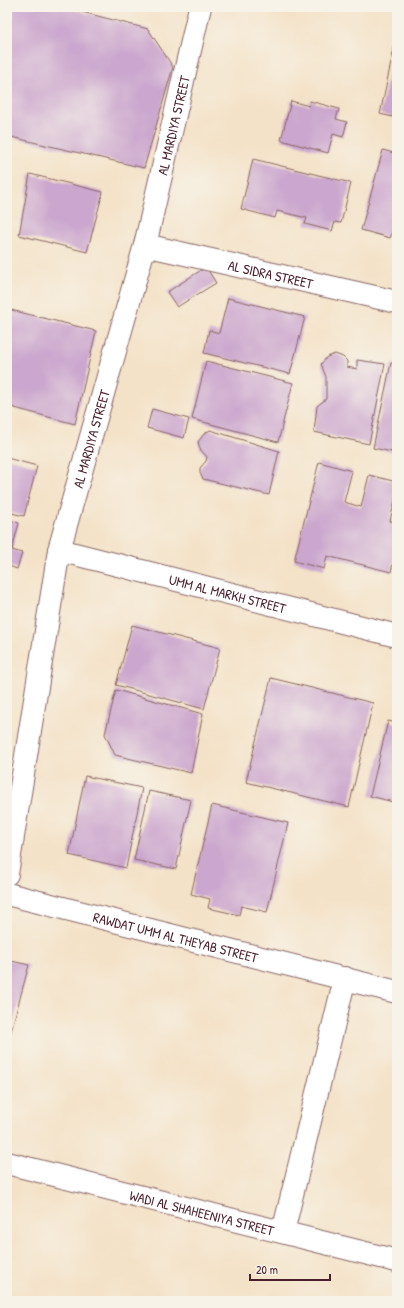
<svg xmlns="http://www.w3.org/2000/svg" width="404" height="1308" viewBox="0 0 404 1308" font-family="'Patrick Hand',sans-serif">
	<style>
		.building { fill: #cba6ce }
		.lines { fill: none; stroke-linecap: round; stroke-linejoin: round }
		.street-casing { stroke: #866362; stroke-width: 24 }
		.street { stroke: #fff; stroke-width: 22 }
		.labels { text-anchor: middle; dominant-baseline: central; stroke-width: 3; stroke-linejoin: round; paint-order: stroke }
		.street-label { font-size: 14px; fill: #4a1f2b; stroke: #f7f3e8 }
	</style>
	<rect width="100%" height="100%" fill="#f7f3e8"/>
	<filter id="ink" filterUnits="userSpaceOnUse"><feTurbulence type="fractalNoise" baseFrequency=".025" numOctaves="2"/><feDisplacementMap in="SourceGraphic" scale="8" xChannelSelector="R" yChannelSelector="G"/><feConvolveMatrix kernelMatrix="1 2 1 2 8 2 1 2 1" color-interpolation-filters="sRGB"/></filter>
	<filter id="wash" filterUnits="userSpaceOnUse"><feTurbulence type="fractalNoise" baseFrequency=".012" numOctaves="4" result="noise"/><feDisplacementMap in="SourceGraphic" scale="16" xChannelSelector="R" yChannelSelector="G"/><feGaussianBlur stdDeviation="0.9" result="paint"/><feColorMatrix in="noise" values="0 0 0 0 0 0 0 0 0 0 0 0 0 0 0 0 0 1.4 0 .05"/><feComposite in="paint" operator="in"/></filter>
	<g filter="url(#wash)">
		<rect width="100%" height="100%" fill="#f4e2c8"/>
		<g id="blocks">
			<g class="building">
				<path d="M 7,7 L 63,7 L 148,29 L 173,67 L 144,168 L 7,136 Z"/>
				<path d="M 396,39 L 397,39 L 397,118 L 380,114 Z"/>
				<path d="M 291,101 L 309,106 L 310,101 L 339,109 L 336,119 L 347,122 L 343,137 L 333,134 L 328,153 L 281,140 Z"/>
				<path d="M 383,150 L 397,154 L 397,230 L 393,229 L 390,238 L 361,230 Z"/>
				<path d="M 253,159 L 351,183 L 341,223 L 335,222 L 332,231 L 305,224 L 307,218 L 277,211 L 275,218 L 241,209 Z"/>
				<path d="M 30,174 L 103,192 L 87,252 L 19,235 Z"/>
				<path d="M 206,267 L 216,283 L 177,307 L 167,292 Z"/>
				<path d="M 228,298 L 305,317 L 290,374 L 204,353 L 209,330 L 219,333 Z"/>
				<path d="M 7,309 L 96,331 L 75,424 L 7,406 Z"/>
				<path d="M 335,354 L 343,357 L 347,361 L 347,367 L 357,369 L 357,360 L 385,364 L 369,444 L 314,432 L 317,406 L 326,399 L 326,377 L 321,364 L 327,357 Z"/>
				<path d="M 206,361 L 293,383 L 278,442 L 192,419 Z"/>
				<path d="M 391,363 L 397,364 L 397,453 L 373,448 Z"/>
				<path d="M 152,409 L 189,419 L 184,438 L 147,428 Z"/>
				<path d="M 210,430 L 279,451 L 269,495 L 203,479 L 200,473 L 200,468 L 206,461 L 207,457 L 200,449 L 198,442 L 204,434 Z"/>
				<path d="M 7,458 L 37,466 L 24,516 L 7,512 Z"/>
				<path d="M 319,462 L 352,471 L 344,502 L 361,507 L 369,475 L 397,482 L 397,491 L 390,521 L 397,522 L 397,546 L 391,572 L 327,556 L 324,569 L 294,561 Z"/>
				<path d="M 7,519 L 19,523 L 12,550 L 22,553 L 17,569 L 9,566 L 7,570 Z"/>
				<path d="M 132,625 L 220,648 L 204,709 L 116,685 Z"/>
				<path d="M 271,678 L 373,703 L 349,807 L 246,782 Z"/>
				<path d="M 116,690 L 203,714 L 191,773 L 115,755 L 105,734 Z"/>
				<path d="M 388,721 L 397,723 L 397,803 L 370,796 Z"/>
				<path d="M 85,776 L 142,788 L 126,868 L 69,855 Z"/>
				<path d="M 149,791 L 191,800 L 176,869 L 134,860 Z"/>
				<path d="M 212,805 L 288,823 L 267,912 L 241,906 L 239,915 L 208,908 L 210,899 L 191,894 Z"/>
				<path d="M 7,960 L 29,965 L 7,1046 Z"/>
			</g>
		</g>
	</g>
	<g filter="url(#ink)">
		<use href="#blocks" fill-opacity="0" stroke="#866362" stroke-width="1"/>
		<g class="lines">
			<defs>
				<g id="street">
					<path id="s1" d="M 145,245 L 397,302"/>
					<path id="s2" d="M 59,550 L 397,636"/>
					<path id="s3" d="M 7,874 L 59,550 L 145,245 L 200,7"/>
					<path id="s4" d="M 7,894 L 397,992"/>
					<path id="s5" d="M 7,1163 L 397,1261"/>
					<path d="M 283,1232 L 345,978"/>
				</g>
			</defs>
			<use href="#street" class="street-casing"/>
			<use href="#street" class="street"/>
		</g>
	</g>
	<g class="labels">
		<g class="street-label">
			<text stroke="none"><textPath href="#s3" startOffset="768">AL MARDIYA STREET</textPath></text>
			<text stroke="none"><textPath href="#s1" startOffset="129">AL SIDRA STREET</textPath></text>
			<text stroke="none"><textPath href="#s3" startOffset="444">AL MARDIYA STREET</textPath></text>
			<text stroke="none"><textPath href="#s2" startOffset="174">UMM AL MARKH STREET</textPath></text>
			<text stroke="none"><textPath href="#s4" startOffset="174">RAWDAT UMM AL THEYAB STREET</textPath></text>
			<text stroke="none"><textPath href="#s5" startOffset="201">WADI AL SHAHEENIYA STREET</textPath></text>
		</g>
	</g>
	<rect width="404" height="1308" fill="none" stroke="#f7f3e8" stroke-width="24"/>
	<path d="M250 1274v6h80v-6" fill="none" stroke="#4a1f2b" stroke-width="2"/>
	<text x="256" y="1274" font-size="12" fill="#4a1f2b" stroke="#f7f3e8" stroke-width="3" paint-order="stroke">20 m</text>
</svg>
